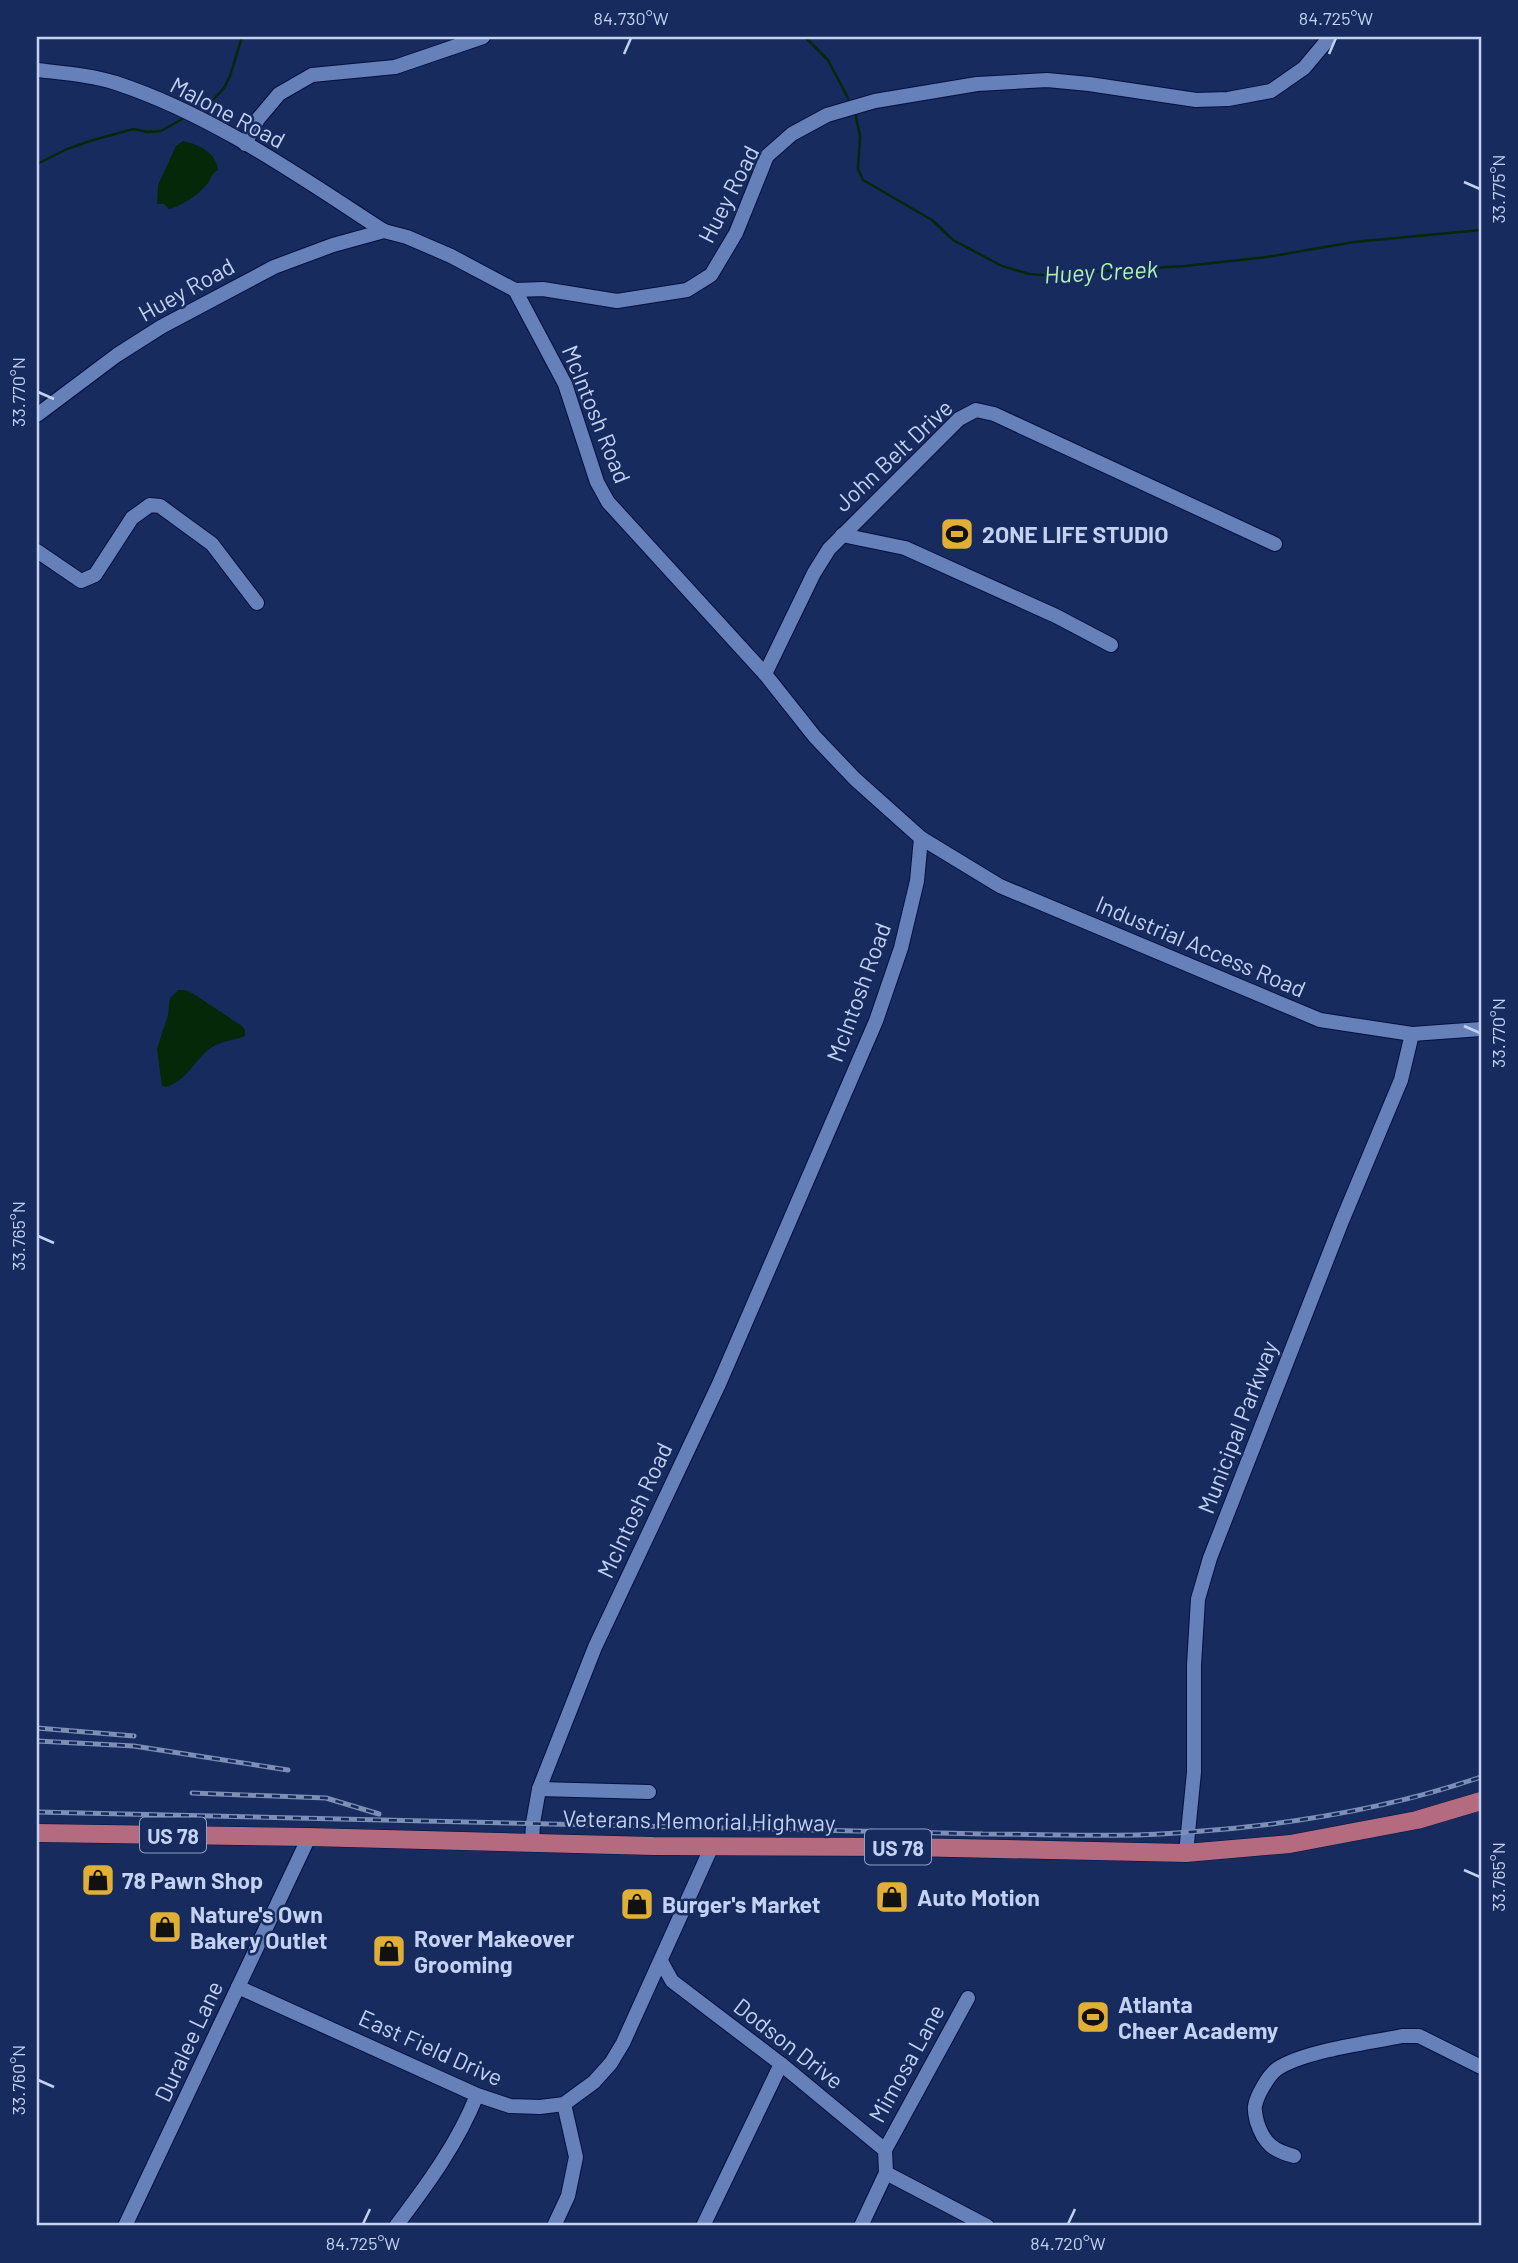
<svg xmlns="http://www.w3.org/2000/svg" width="1518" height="2263" viewBox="0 0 1518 2263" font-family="Barlow,sans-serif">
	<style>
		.water { fill: #052809 }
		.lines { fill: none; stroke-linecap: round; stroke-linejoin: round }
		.stream { stroke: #052809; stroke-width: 2.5 }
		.minor-casing { stroke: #041041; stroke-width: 16 }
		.major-casing { stroke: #041041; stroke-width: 19 }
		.minor { stroke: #6680ba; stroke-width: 14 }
		.major { stroke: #b56b7f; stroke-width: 18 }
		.rail-casing { stroke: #7e8fb6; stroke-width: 5 }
		.rail { stroke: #172b5e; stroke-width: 2.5; stroke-dasharray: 8; stroke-linecap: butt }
		.ticks { fill: none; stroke: #c3d2f1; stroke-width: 2.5 }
		.labels { text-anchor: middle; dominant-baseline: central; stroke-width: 5; stroke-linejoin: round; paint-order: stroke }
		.shield { fill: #172b5e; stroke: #8fa0c5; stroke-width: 2 }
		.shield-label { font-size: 21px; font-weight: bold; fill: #c3d2f1 }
		.street-label { font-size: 23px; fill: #c3d2f1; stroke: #172b5e }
		.poi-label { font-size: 23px; font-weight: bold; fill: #c3d2f1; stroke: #172b5e; text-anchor: start }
		.water-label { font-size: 24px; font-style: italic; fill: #aef3b0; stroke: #172b5e }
		.neatline { fill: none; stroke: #c3d2f1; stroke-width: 2.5 }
		.ticks-label { font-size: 18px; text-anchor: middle; fill: #c3d2f1 }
	</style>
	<rect width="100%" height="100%" fill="#172b5e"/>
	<g class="water">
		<path d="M 183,141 C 198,144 217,153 218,170 C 212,173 212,177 208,183 C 200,194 182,206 169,209 L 164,204 L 157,204 L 158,185 L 176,146 Z"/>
		<path d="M 178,990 L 185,990 L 192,993 L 242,1026 L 245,1030 L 245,1036 C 232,1041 219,1041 208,1050 C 193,1063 186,1081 166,1087 L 162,1086 L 157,1049 L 168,1015 L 170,998 Z"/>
	</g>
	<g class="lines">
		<g class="stream">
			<path d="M 805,37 L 828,60 L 850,102"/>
			<path d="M 855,112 L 860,136 L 858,169 L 863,180 L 932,220 L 953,240 L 1002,266 L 1029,274 L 1042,275 L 1185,266 L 1267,257 L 1354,242 L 1481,230"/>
			<path d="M 200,114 L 224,88 L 230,76 L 242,37"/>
			<path d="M 37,164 L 67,149 L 93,140 L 134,129 L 147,132 L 161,131 L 184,118"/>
		</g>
		<defs>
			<g id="minor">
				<path d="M 37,70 C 63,73 91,75 116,83 C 213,115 299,176 384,231"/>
				<path d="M 245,144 L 258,119 L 279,94 L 312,75 L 395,67 L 483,37"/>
				<path d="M 515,290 L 565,384 L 597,482 L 608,502 L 765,674 L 815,737 L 855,779 L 921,838 L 917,881 L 901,948 L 876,1021 L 719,1384 L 595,1647 L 539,1789 L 533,1823 L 532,1843"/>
				<path d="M 37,415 L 117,355 L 161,327 L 274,267 L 333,245 L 384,231 L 407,237 L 451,256 L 515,290 L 543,289 L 617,301 L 687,290 L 711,275 L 736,233 L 767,156 L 792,134 L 827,115 L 875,101 L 977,84 L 1047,80 L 1089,84 L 1196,100 L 1228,99 L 1271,91 L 1304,68 L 1330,37"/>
				<path d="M 842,535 L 905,548 L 1056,616 L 1111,645"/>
				<path d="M 37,551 L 81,581 L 95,575 L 132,518 L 150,505 L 160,506 L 212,544 L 257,603"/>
				<path d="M 765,674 L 814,573 L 829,549 L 959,419 L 976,410 L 994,414 L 1275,544"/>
				<path d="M 921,838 L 1000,886 L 1320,1020 L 1412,1034 L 1481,1029"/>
				<path d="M 539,1789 L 649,1792"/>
				<path d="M 1186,1853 L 1194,1772 L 1194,1665 L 1198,1599 L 1210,1558 L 1342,1221 L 1401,1080 L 1412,1034"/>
				<path d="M 661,1961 L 672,1981 L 781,2064 L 885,2150 L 886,2173 L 987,2226"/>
				<path d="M 238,1987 L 477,2095 L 510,2106 L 540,2107 L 564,2104 L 594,2082 L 611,2063 L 623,2043 L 712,1846"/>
				<path d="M 885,2150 L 968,1998"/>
				<path d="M 1294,2156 C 1274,2151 1264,2144 1257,2122 C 1256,2117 1254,2111 1255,2106 C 1257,2095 1268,2076 1277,2069 C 1303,2051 1369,2043 1402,2036 L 1419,2036 L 1481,2067"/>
				<path d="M 125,2226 L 309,1837"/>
				<path d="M 396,2226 C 427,2185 458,2143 477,2095"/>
				<path d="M 554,2226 L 568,2196 L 576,2157 L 564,2104"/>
				<path d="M 703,2226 L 781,2064"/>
				<path d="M 861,2226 L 886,2173"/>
			</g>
			<path id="major" d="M 37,1833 L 309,1837 L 653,1846 L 908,1847 L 1186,1853 L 1290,1844 L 1417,1820 L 1481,1801"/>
		</defs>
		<use href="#minor" class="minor-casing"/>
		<use href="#major" class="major-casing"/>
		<use href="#minor" class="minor"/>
		<use href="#major" class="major"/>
		<defs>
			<g id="rail">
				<path d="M 37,1728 L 134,1736"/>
				<path d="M 37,1741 L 134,1746 L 288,1770"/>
				<path d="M 192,1793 L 326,1798 L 379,1814"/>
				<path d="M 37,1812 L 983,1834 C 1052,1834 1122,1838 1190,1832 C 1288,1825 1388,1809 1481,1777"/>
			</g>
		</defs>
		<use href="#rail" class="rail-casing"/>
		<use href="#rail" class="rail"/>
	</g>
	<path class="ticks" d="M 624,54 L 631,38M 1329,54 L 1336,38M 1464,182 L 1480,189M 38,392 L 54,399M 1464,1026 L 1480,1033M 38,1236 L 54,1243M 1464,1870 L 1480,1877M 38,2080 L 54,2087M 363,2224 L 370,2209M 1068,2224 L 1075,2209"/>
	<defs>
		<symbol id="stadium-square" viewBox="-11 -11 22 22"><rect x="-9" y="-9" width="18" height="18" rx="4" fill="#e1af34" stroke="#172b5e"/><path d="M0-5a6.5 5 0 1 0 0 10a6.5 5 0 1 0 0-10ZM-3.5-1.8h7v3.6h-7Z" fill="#111"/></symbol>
		<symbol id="shop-square" viewBox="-11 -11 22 22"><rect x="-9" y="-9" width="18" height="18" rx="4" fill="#e1af34" stroke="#172b5e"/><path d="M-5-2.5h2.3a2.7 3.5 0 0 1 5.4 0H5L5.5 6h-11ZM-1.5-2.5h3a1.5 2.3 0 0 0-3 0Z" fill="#111"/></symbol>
	</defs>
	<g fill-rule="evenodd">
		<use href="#stadium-square" x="938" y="515" width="38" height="38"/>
		<use href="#shop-square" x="79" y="1861" width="38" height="38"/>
		<use href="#shop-square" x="873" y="1878" width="38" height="38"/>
		<use href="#shop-square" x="618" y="1885" width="38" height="38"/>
		<use href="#shop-square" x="146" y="1908" width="38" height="38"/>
		<use href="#shop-square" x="370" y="1932" width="38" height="38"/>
		<use href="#stadium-square" x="1074" y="1998" width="38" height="38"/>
	</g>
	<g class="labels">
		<g class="shield">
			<rect x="140" y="1817.5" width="66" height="35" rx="5"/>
			<rect x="865" y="1829.5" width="66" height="35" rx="5"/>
		</g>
		<g class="shield-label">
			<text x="173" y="1835">US 78</text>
			<text x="898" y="1847">US 78</text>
		</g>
		<g class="street-label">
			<text transform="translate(228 112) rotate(28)">Malone Road</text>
			<text transform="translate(728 194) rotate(-63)">Huey Road</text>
			<text transform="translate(186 289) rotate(-29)">Huey Road</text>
			<text transform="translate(597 414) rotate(68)">McIntosh Road</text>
			<text transform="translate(893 455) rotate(-43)">John Belt Drive</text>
			<text transform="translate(1201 946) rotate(23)">Industrial Access Road</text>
			<text transform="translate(858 992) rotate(-70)">McIntosh Road</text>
			<text transform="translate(1237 1427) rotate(-69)">Municipal Parkway</text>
			<text transform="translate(634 1510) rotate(-65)">McIntosh Road</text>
			<text transform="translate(699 1820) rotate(1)">Veterans Memorial Highway</text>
			<text transform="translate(188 2041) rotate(-65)">Duralee Lane</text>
			<text transform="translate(789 2043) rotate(38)">Dodson Drive</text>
			<text transform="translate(431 2047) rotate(24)">East Field Drive</text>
			<text transform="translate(906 2063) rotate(-61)">Mimosa Lane</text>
		</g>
		<g class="poi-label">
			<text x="982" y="534">2ONE LIFE STUDIO</text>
			<text x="122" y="1880">78 Pawn Shop</text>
			<text x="917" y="1897">Auto Motion</text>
			<text x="662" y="1904">Burger's Market</text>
			<text x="190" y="1914">Nature's Own<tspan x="190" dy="26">Bakery Outlet</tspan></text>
			<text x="414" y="1938">Rover Makeover<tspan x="414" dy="26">Grooming</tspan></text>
			<text x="1118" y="2004">Atlanta<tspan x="1118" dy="26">Cheer Academy</tspan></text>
		</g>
		<g class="water-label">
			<text transform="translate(1101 271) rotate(-3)">Huey Creek</text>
		</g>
	</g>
	<rect width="1518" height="2263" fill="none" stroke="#172b5e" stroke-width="77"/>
	<rect x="38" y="38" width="1442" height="2186" class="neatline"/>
	<g class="ticks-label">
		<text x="631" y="25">84.730°W</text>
		<text x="1336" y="25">84.725°W</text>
		<text transform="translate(1499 189) rotate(-90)" y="6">33.775°N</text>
		<text transform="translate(19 392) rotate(-90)" y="6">33.770°N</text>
		<text transform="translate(1499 1033) rotate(-90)" y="6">33.770°N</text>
		<text transform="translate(19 1236) rotate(-90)" y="6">33.765°N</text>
		<text transform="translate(1499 1877) rotate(-90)" y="6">33.765°N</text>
		<text transform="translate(19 2080) rotate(-90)" y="6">33.760°N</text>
		<text x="363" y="2250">84.725°W</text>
		<text x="1068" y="2250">84.720°W</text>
	</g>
</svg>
